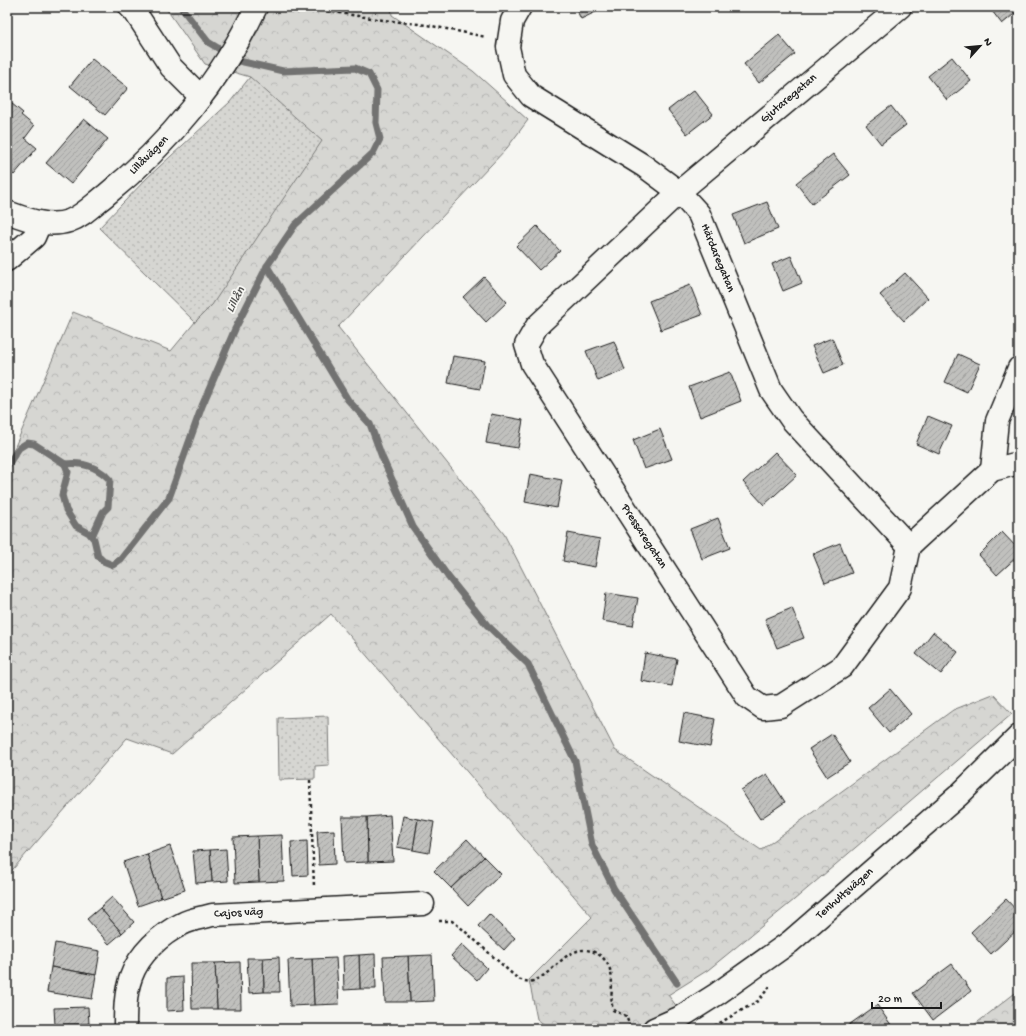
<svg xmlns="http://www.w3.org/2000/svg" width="1026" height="1036" viewBox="0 0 1026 1036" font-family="'Gochi Hand',sans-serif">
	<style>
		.forest { fill: url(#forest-crowns); stroke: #797977 }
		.park { fill: url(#park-dots); stroke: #797977 }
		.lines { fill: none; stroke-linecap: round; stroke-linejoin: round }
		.stream { stroke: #727271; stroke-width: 7 }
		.building { fill: url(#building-hatch); stroke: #1c1c1c }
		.minor-casing { stroke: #1c1c1c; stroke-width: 25 }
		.path { stroke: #1c1c1c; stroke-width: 2.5; stroke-dasharray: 3 3; stroke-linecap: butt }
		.minor { stroke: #f6f6f2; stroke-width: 22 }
		.labels { text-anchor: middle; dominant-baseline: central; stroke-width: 3.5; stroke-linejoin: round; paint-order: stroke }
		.street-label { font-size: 12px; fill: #1c1c1c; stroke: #f6f6f2 }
		.water-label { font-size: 13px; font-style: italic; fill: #565654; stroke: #f6f6f2 }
	</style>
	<defs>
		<pattern id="forest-crowns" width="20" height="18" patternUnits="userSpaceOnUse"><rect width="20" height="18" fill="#d6d6d2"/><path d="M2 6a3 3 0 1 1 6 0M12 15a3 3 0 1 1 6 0" fill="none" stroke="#b7b7b4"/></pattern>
		<pattern id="park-dots" width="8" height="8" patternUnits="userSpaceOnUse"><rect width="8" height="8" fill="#d6d6d2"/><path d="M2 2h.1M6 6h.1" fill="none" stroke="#b7b7b4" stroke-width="1.8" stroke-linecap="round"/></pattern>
		<pattern id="building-hatch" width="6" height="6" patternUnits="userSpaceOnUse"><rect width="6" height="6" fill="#c0c0bd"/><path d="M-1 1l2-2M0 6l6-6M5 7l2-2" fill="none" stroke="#a4a4a2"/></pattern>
	</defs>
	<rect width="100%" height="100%" fill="#f6f6f2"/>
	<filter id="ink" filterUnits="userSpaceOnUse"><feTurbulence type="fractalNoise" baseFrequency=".025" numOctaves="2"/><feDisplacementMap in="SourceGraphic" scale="8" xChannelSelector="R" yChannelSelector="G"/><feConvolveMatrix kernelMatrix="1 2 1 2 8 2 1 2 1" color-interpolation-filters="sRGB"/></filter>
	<g filter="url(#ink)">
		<g class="forest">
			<path d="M 165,7 L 391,7 L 392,15 L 473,71 L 528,120 L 507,148 L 338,327 L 504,534 L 615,750 L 761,850 L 953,710 L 993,694 L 1012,714 L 794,900 L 708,970 L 668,995 L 694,1029 L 550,1029 L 537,1019 L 529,980 L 592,917 L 331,614 L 172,754 L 127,738 L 7,876 L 7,465 L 73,312 L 171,351 L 195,322 L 212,305 L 250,77 L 205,64 Z"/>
			<path d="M 1019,990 L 1019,1029 L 969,1029 Z"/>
		</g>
		<g class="park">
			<path d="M 250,77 L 322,141 L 212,305 L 195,322 L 99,228 L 147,178 L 230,102 Z"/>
			<path d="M 328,716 L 329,765 L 315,766 L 315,779 L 279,780 L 278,718 Z"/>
		</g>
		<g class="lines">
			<g class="stream">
				<path d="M 267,266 L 348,400 L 370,424 L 382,457 L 413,527 L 449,578 L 487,625 L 528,664 L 575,761 L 592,845 L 614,889 L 677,983"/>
				<path d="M 65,464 C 82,462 98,467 110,480 L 108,507 L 103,512 L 92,536"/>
				<path d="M 7,466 L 19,448 L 27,443 L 34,444 L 65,464 L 68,472 L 62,495 L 66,510 L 76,526 L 89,533 L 94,539 L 98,556 L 103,561 L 113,565 L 121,559 L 169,498 L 202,406 L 235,329 L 267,266 L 295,225 L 373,153 L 380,139 L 376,123 L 377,90 L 369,74 L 355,68 L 283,71 L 239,61 L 208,42 L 181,7"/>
			</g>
		</g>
		<g class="building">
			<path d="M 575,7 L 606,7 L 581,19 Z"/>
			<path d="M 989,7 L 1019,7 L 1019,10 L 1002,24 Z"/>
			<path d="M 779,35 L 795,54 L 759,83 L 744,64 Z"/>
			<path d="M 952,57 L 971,81 L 947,100 L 928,76 Z"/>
			<path d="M 92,59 L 128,88 L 105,115 L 70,86 Z"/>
			<path d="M 694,90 L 713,114 L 687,134 L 668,110 Z"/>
			<path d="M 11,103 L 23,113 L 21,115 L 34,126 L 25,138 L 37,148 L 14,175 L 7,169 L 7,108 Z"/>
			<path d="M 891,106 L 906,125 L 881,144 L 866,125 Z"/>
			<path d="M 84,119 L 108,139 L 71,184 L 46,163 Z"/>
			<path d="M 833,154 L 850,175 L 812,204 L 796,183 Z"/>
			<path d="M 767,202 L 778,229 L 744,243 L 733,215 Z"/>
			<path d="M 537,226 L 560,251 L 539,270 L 516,246 Z"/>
			<path d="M 791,256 L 802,283 L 783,291 L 772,264 Z"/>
			<path d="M 905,273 L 928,298 L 904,321 L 880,295 Z"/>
			<path d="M 484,277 L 507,302 L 486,322 L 463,297 Z"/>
			<path d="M 690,285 L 702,315 L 661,330 L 649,301 Z"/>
			<path d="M 832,338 L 843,365 L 824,373 L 812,346 Z"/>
			<path d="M 614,341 L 625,370 L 598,381 L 586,351 Z"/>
			<path d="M 958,354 L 980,364 L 967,392 L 945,382 Z"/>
			<path d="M 453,356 L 485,361 L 480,389 L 448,383 Z"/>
			<path d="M 730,372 L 741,401 L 700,417 L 689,387 Z"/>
			<path d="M 491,414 L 523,420 L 518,448 L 486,443 Z"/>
			<path d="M 928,416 L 952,426 L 939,454 L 916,444 Z"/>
			<path d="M 660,429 L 672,459 L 644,469 L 633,440 Z"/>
			<path d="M 775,452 L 797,475 L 764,505 L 743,482 Z"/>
			<path d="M 530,474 L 562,480 L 557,508 L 525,502 Z"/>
			<path d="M 718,518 L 730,548 L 702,559 L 690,529 Z"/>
			<path d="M 1002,532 L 1019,550 L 1019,555 L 997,575 L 979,555 Z"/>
			<path d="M 568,533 L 600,539 L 595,567 L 563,561 Z"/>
			<path d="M 840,543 L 852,573 L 825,583 L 813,554 Z"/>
			<path d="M 606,593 L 638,598 L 633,626 L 602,621 Z"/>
			<path d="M 792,608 L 804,638 L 777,648 L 765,619 Z"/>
			<path d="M 933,632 L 958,652 L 941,674 L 916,654 Z"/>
			<path d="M 645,653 L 677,659 L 672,686 L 641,681 Z"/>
			<path d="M 890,689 L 911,714 L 889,733 L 868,708 Z"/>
			<path d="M 684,713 L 715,719 L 710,747 L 679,741 Z"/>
			<path d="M 832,734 L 850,762 L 827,777 L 809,749 Z"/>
			<path d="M 767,774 L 785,802 L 760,819 L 741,790 Z"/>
			<path d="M 390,815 L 393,861 L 368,862 L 367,817 Z"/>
			<path d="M 403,816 L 418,819 L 413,850 L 397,847 Z"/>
			<path d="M 342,817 L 367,817 L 368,862 L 344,863 Z"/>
			<path d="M 418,819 L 434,822 L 429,853 L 413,850 Z"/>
			<path d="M 334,830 L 335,864 L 319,865 L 317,831 Z"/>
			<path d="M 282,835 L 284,881 L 259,882 L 257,836 Z"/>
			<path d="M 257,836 L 259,882 L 235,883 L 233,837 Z"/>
			<path d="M 467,839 L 484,857 L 451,888 L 434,871 Z"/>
			<path d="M 307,841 L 308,875 L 293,876 L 291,842 Z"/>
			<path d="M 170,846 L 185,890 L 161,898 L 147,854 Z"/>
			<path d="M 226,849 L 228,881 L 212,882 L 210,850 Z"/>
			<path d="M 210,850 L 212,882 L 196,883 L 193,851 Z"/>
			<path d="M 147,854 L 161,898 L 138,906 L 123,862 Z"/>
			<path d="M 484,857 L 501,874 L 468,906 L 451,888 Z"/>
			<path d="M 112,897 L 134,922 L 122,933 L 100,908 Z"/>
			<path d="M 1006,899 L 1019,913 L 1019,928 L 991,954 L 971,932 Z"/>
			<path d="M 100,908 L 122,933 L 109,944 L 87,919 Z"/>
			<path d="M 489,914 L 515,938 L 504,950 L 478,926 Z"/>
			<path d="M 55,943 L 100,951 L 96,975 L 51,967 Z"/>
			<path d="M 462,944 L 487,968 L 477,980 L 451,956 Z"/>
			<path d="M 375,954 L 376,989 L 360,989 L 359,955 Z"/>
			<path d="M 359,955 L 360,989 L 344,990 L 343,956 Z"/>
			<path d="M 432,955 L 434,1001 L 410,1002 L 408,956 Z"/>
			<path d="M 408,956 L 410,1002 L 385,1002 L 383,957 Z"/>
			<path d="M 279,957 L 280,992 L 264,992 L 263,958 Z"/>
			<path d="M 247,958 L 263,958 L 264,992 L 249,993 Z"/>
			<path d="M 336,958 L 339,1004 L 314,1005 L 312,959 Z"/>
			<path d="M 312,959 L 314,1005 L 290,1006 L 288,960 Z"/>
			<path d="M 240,962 L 241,1009 L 217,1009 L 215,963 Z"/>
			<path d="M 191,963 L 215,963 L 217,1009 L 192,1009 Z"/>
			<path d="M 952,964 L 971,991 L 933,1020 L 913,993 Z"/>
			<path d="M 51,967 L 96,975 L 92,999 L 47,992 Z"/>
			<path d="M 183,977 L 184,1010 L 167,1011 L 167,978 Z"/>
			<path d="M 877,1005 L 894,1029 L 843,1029 Z"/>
			<path d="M 88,1007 L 89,1024 L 55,1025 L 54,1008 Z"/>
		</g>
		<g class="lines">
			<defs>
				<g id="minor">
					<path d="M 130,7 L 135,12 L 171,67 L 201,97"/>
					<path id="s1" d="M 520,7 L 512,21 L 508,47 L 514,75 L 531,96 L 644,166 L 679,192 L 699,214 L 771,390 L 791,419 L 909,546"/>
					<path id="s2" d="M 900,7 L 679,192 L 537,326 L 526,345 L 532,364 L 747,697 L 763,708 L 781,706 L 842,667 L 900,588 L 909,546"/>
					<path id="s3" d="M 7,212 C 26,219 48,228 69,221 C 83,216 94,204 106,195 C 168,145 222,79 256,7"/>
					<path d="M 7,260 L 34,237 L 40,223"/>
					<path d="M 992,470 L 997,421 L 1019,368"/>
					<path d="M 909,546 L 992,470 L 1019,463"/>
					<path id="s4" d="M 125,1029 C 125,1012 125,993 131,977 C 139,954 161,934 182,924 C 191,919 202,918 212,915 L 423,904"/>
					<path id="s5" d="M 654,1029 L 679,1018 L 717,994 L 790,942 L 959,795 L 1019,736"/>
				</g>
			</defs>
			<use href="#minor" class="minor-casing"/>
			<g class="path">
				<path d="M 303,7 L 383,20 L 427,25 L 486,37"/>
				<path d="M 310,780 L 314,887"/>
				<path d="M 439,921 L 452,921 L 459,926 L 518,979 C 524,981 530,983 536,980 C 556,971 569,942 594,952 C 601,955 606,960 609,967 C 615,980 609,996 613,1010 L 626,1016 L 631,1029"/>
				<path d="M 709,1029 L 758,1001 L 771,985"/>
			</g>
			<use href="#minor" class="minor"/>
		</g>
	</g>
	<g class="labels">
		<g class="street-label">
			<text transform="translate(789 99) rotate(-40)">Gjutaregatan</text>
			<text stroke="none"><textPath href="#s3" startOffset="168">Lillåvägen</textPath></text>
			<text stroke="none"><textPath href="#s1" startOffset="352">Härdaregatan</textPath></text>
			<text stroke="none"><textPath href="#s2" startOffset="731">Pressaregatan</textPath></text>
			<text stroke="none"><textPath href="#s5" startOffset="235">Tenhultsvägen</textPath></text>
			<text stroke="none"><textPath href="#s4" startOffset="186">Cajos väg</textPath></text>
		</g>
		<g class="water-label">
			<text transform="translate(236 300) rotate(-62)">Lillån</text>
		</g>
	</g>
	<rect width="1026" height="1036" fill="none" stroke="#f6f6f2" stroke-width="24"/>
	<rect x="12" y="12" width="1002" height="1012" fill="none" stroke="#1c1c1c" stroke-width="1.5" filter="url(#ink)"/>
	<g transform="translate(980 46) rotate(63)" stroke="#f6f6f2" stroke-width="3" paint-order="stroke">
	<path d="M0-3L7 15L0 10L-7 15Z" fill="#1c1c1c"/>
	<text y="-6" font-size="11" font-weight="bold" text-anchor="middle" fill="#1c1c1c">N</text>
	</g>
	<path d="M872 1002v6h69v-6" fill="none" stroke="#1c1c1c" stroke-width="2"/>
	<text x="878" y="1002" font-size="12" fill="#1c1c1c" stroke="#f6f6f2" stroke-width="3" paint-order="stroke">20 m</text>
</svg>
